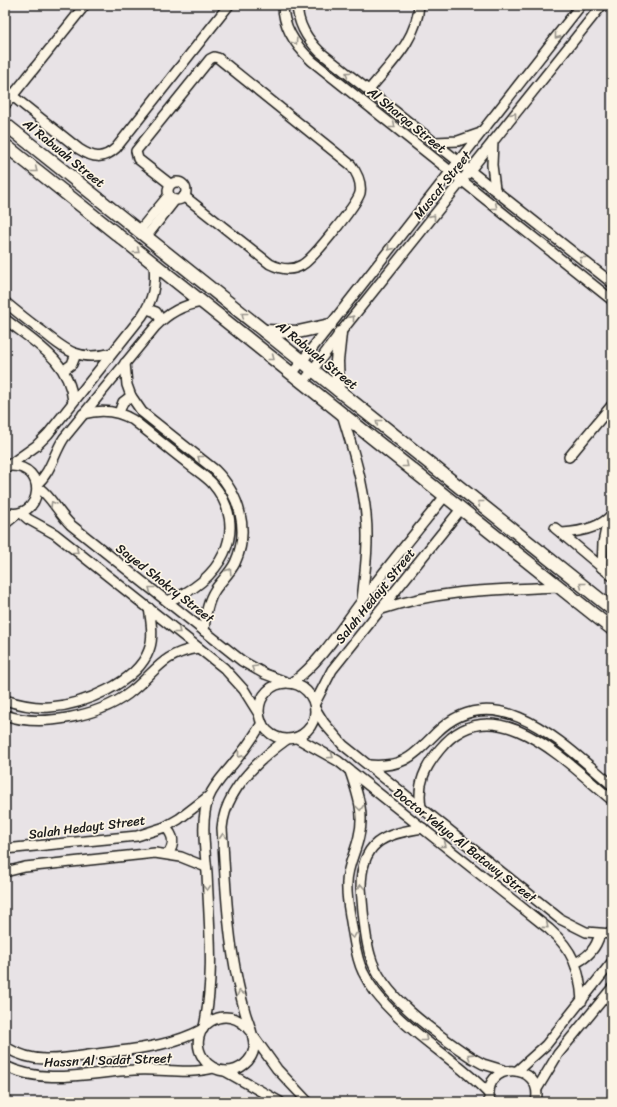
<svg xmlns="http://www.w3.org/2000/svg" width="617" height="1107" viewBox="0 0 617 1107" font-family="Sriracha,sans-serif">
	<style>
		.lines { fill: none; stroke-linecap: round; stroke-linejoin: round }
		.street-casing { stroke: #1c1c1c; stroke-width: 12 }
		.secondary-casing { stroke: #1c1c1c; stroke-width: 15 }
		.street { stroke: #fcf5e5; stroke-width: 9 }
		.secondary { stroke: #fcf5e5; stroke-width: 12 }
		.oneway { stroke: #97938b }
		.labels { text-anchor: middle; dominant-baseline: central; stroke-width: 3.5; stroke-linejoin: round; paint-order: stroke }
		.street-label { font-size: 13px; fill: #1c1c1c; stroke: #fcf5e5 }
	</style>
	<rect width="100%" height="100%" fill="#e8e3e6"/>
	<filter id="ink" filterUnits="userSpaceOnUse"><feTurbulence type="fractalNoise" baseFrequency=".025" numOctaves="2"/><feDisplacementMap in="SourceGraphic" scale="8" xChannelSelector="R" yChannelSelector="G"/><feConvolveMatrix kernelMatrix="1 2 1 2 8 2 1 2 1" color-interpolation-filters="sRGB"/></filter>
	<g filter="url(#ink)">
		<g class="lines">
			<defs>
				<g id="street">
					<path d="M 283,5 C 283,28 296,46 312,61 L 612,300"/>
					<path d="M 297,5 C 298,25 307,39 320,52 L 612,283"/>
					<path d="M 5,90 L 79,149 C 93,158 103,160 116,148 L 229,5"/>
					<path d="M 369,90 C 390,64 417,40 419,5"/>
					<path d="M 5,105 L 85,5"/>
					<path d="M 493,141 L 492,165 L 495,189"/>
					<path d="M 435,142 L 458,141 L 478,134"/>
					<circle cx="177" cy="191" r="9"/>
					<path d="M 170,184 L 138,159 L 136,151 L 210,59 L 214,57 L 218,58 L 351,165 C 357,173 362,182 360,193 C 357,204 313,259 302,265 C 292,271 280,269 270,264 L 184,196"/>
					<path d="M 139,231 L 169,195"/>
					<path d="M 146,237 L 175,200"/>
					<path d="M 5,302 C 17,312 29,322 42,331 C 66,351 80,362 112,353"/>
					<path d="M 147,309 L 156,312 L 161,320"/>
					<path d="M 5,319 C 35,343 69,360 73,401"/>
					<path d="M 125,363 L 127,385 L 131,396 L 142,412 L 215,470 C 240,495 250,530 235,563 C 230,573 221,581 215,590 C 207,602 205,617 204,631"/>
					<path d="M 64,370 L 72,364 L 76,354"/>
					<path d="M 292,374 L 581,5"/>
					<path d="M 303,383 L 340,333 L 602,5"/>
					<path d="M 119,413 L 123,402 L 131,396"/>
					<path d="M 83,414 C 101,409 117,410 133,420 C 151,434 168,448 186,462 C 194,469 204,475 212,483 C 253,530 218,584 167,601"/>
					<path d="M 342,414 C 352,447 363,481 366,515 C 369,543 365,572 362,600"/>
					<path d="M 569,457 L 612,405"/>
					<path d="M 8,466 L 36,446 L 48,434 L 142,316 C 153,300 156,285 154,265"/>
					<path d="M 37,484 C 51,472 54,453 64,438 L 155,327 C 168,313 182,305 202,302"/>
					<path d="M 37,487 C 49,493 59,514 71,525 L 242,661 L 265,674 L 289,683"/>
					<path d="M 5,512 C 43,523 50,463 8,466"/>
					<path d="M 21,513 L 28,519 L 55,534 L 224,668 L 244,690 L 259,714"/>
					<path d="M 5,524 L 17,514"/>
					<path d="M 555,528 L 612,576"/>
					<path d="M 562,533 C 578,532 601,528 612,514"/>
					<path d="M 602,568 L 603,543 L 608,519"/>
					<path d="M 382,609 C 442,589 497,590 559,587"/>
					<circle cx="287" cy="711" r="28"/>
					<path d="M 292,683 C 321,661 340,630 361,602 C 388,566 417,531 445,496"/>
					<path d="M 5,700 C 20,705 34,708 50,707 C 82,705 137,683 149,650 C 154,637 151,621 149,608"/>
					<path d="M 315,703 L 332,670 L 461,509"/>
					<path d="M 316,710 L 324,723 L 343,745 L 560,919 L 586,932 L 612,934"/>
					<path d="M 5,715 C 41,728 98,716 128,694 C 156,673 160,654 198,648"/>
					<path d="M 297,738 L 338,761 L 549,929 C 573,950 580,969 582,1001"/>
					<path d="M 368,765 C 404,768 413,756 436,733 C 496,673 565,746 612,785"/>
					<path d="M 350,771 C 357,792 365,813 359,836 C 356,852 347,866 347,883 C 346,898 350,913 352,928 C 355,943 356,958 363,972 C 386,1021 450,1053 488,1093"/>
					<path d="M 421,807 C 417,783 425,767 440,749 C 494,683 568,764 612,800"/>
					<path d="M 165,827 C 174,835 175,844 168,854"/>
					<path d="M 423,828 C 383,834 361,842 361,888 C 363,909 364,934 370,955 C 381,997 437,1034 472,1058 L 483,1064 L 506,1071"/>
					<path d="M 5,849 L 137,836 L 165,827 L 179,819 L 209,796"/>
					<path d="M 5,872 L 25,867 L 155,853 L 181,857 L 206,867"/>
					<path d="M 575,963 C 589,957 596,948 600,934"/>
					<path d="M 204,1027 C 215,976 209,925 207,873 C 205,849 200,819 209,797 C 214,785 224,775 232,765 C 243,752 253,738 262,723"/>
					<path d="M 250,1031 C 227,999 184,1028 203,1058 C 208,1066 217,1071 226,1071 C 240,1071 252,1061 254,1048 C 255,1036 248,1023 245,1012 C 240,994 236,975 233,956 C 226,914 225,871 222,828 C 225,791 257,761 286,740"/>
					<path d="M 254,1037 L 277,1069 L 308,1102"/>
					<path d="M 5,1047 C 17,1054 32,1059 45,1059 C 63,1060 80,1056 97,1054 C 133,1049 170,1047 203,1029"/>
					<path d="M 5,1066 C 46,1086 91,1072 134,1070 C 161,1068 188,1075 214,1068"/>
					<path d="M 225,1071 L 280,1102"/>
					<path d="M 517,1071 L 546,1045 L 612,962"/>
					<path d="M 537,1089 L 558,1054 L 612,988"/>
					<path d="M 490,1102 C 480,1060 545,1061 536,1102"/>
				</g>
				<g id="secondary">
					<path d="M 5,124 L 612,609"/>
					<path d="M 5,145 L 612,629"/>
					<path d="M 264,331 L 298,332 L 330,325"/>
					<path d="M 338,390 L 337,361 L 340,333"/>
				</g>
			</defs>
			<use href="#street" class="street-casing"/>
			<use href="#secondary" class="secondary-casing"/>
			<use href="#street" class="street"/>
			<use href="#secondary" class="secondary"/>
		</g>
		<defs><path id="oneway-chevron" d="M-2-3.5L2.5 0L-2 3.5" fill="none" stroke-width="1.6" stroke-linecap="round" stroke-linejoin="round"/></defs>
		<g class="oneway">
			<use href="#oneway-chevron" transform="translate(557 36) rotate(129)"/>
			<use href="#oneway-chevron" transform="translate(295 42) rotate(57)"/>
			<use href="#oneway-chevron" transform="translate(348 74) rotate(-142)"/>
			<use href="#oneway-chevron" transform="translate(514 115) rotate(-52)"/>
			<use href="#oneway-chevron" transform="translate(393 126) rotate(39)"/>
			<use href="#oneway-chevron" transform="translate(35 170) rotate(39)"/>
			<use href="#oneway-chevron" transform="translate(495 207) rotate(39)"/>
			<use href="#oneway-chevron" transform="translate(433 217) rotate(-51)"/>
			<use href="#oneway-chevron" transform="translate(390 248) rotate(128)"/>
			<use href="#oneway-chevron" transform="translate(137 251) rotate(39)"/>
			<use href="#oneway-chevron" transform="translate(582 259) rotate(-141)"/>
			<use href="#oneway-chevron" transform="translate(244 315) rotate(-141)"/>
			<use href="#oneway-chevron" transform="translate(352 318) rotate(-51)"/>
			<use href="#oneway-chevron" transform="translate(272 358) rotate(38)"/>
			<use href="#oneway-chevron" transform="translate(378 422) rotate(-141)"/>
			<use href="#oneway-chevron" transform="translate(200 458) rotate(-141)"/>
			<use href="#oneway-chevron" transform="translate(406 465) rotate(39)"/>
			<use href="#oneway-chevron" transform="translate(480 503) rotate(-141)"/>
			<use href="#oneway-chevron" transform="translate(53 504) rotate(-121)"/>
			<use href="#oneway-chevron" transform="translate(76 551) rotate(38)"/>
			<use href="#oneway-chevron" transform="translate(229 571) rotate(-57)"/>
			<use href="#oneway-chevron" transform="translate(582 585) rotate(-141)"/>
			<use href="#oneway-chevron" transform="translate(151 589) rotate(-142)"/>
			<use href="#oneway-chevron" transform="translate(178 631) rotate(39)"/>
			<use href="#oneway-chevron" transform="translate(254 668) rotate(-149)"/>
			<use href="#oneway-chevron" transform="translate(240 755) rotate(129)"/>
			<use href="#oneway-chevron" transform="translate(331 756) rotate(34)"/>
			<use href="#oneway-chevron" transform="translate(360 808) rotate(83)"/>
			<use href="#oneway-chevron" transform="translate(223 836) rotate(-94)"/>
			<use href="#oneway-chevron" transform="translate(444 845) rotate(38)"/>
			<use href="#oneway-chevron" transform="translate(361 887) rotate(-93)"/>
			<use href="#oneway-chevron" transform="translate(207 888) rotate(87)"/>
			<use href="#oneway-chevron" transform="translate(546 926) rotate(40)"/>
			<use href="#oneway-chevron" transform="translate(353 936) rotate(81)"/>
			<use href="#oneway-chevron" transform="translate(240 993) rotate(-103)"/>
			<use href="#oneway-chevron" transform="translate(425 1039) rotate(38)"/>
			<use href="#oneway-chevron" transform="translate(470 1056) rotate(-147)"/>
		</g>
	</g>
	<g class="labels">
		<g class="street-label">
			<text transform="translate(407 120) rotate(39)">Al Sharqa Street</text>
			<text transform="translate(64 153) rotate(39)">Al Rabwah Street</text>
			<text transform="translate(442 185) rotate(-51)">Muscat Street</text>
			<text transform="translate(317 355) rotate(39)">Al Rabwah Street</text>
			<text transform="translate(165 583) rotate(38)">Sayed Shokry Street</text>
			<text transform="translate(375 596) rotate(-51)">Salah Hedayt Street</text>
			<text transform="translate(87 827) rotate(-7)">Salah Hedayt Street</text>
			<text transform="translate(465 845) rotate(38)">Doctor Yehya Al Batawy Street</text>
			<text transform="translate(108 1060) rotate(-2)">Hassn Al Sadat Street</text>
		</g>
	</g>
	<rect width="617" height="1107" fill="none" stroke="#fcf5e5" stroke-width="20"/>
	<rect x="10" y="10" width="597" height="1087" fill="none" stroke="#1c1c1c" stroke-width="1.5" filter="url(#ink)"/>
</svg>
